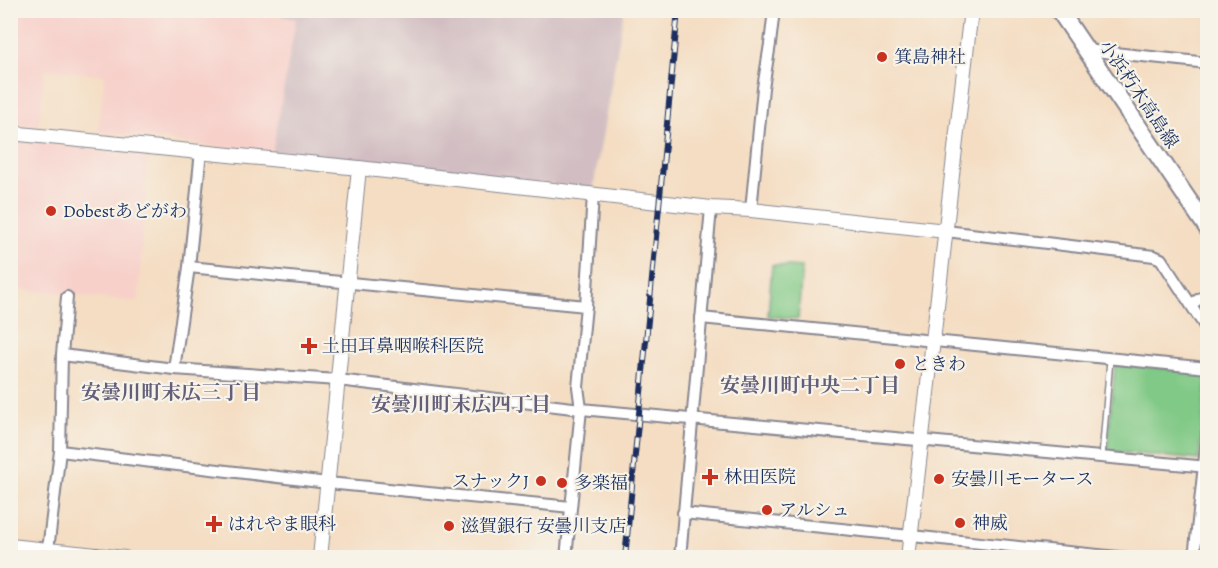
<svg xmlns="http://www.w3.org/2000/svg" width="1218" height="568" viewBox="0 0 1218 568" font-family="Alegreya,'Noto Serif JP',serif">
	<style>
		.built { fill: #f7d0ca }
		.industrial { fill: #d2bec2 }
		.green { fill: #81c986; stroke: #4e7c72; stroke-width: 1.5 }
		.lines { fill: none; stroke-linecap: round; stroke-linejoin: round }
		.service-casing { stroke: #888690; stroke-width: 8 }
		.minor-casing { stroke: #888690; stroke-width: 14 }
		.tertiary-casing { stroke: #888690; stroke-width: 16 }
		.primary-casing { stroke: #888690; stroke-width: 20 }
		.service { stroke: #fff; stroke-width: 5 }
		.minor { stroke: #fff; stroke-width: 10 }
		.tertiary { stroke: #fff; stroke-width: 14 }
		.primary { stroke: #fff; stroke-width: 16 }
		.rail-casing { stroke: #1b2f5e; stroke-width: 6 }
		.rail { stroke: #f7f3e8; stroke-width: 4; stroke-dasharray: 11; stroke-linecap: butt }
		.poi-dot { fill: #c8321e; stroke: #f7f3e8; stroke-width: 2 }
		.labels { text-anchor: middle; dominant-baseline: central; stroke-width: 4.5; stroke-linejoin: round; paint-order: stroke }
		.poi-label { font-size: 18px; fill: #1b2f5e; stroke: #f7f3e8; text-anchor: start }
		.street-label { font-size: 18px; fill: #1b2f5e; stroke: #f7f3e8 }
		.neighbourhood-label { font-size: 20px; font-weight: bold; fill: #635e79; stroke: #f7f3e8 }
	</style>
	<rect width="100%" height="100%" fill="#f7f3e8"/>
	<filter id="ink" filterUnits="userSpaceOnUse"><feTurbulence type="fractalNoise" baseFrequency=".0167" numOctaves="2"/><feDisplacementMap in="SourceGraphic" scale="12" xChannelSelector="R" yChannelSelector="G"/><feConvolveMatrix kernelMatrix="1 2 1 2 8 2 1 2 1" color-interpolation-filters="sRGB"/></filter>
	<filter id="wash" filterUnits="userSpaceOnUse"><feTurbulence type="fractalNoise" baseFrequency=".008" numOctaves="4" result="noise"/><feDisplacementMap in="SourceGraphic" scale="24" xChannelSelector="R" yChannelSelector="G"/><feGaussianBlur stdDeviation="1.35" result="paint"/><feColorMatrix in="noise" values="0 0 0 0 0 0 0 0 0 0 0 0 0 0 0 0 0 1.4 0 .05"/><feComposite in="paint" operator="in"/></filter>
	<g filter="url(#wash)">
		<rect width="100%" height="100%" fill="#f4ddc2"/>
		<g class="built">
			<path d="M 227,10 L 227,14 L 281,16 L 296,19 L 272,154 L 98,132 L 105,75 L 45,69 L 39,127 L 11,124 L 11,11 Z"/>
			<path d="M 11,140 L 148,155 L 138,302 L 11,288 Z"/>
		</g>
		<path class="industrial" d="M 282,11 L 624,11 L 593,189 L 272,154 L 296,19 L 281,16 Z"/>
		<g class="green">
			<path d="M 772,265 L 802,267 L 798,319 L 768,316 Z"/>
			<path d="M 1115,364 L 1207,372 L 1199,460 L 1107,451 Z"/>
		</g>
	</g>
	<g filter="url(#ink)">
		<g class="lines">
			<defs>
				<path id="service" d="M 1102,457 L 1110,359"/>
				<g id="minor">
					<path d="M 1086,50 L 1208,63"/>
					<path d="M 751,210 L 763,88 L 770,44 L 774,10"/>
					<path d="M 946,231 L 1154,256 L 1161,259 L 1208,331"/>
					<path d="M 189,267 L 586,306"/>
					<path d="M 1191,304 L 1208,294"/>
					<path d="M 701,318 L 1208,368"/>
					<path d="M 62,355 L 174,369 L 338,380 L 581,409 L 1208,467"/>
					<path d="M 174,369 L 189,267 L 201,151"/>
					<path d="M 60,451 L 328,483 L 571,507"/>
					<path d="M 683,513 L 1128,558"/>
					<path d="M 47,558 L 60,451 L 62,355 L 67,297"/>
					<path d="M 566,558 L 581,409 L 578,387 L 586,306 L 593,195"/>
					<path d="M 680,558 L 711,208"/>
					<path d="M 1194,558 L 1208,428"/>
				</g>
				<g id="tertiary">
					<path d="M 10,133 L 359,168 L 711,208 L 751,210 L 946,231"/>
					<path d="M 10,546 L 125,558"/>
					<path d="M 320,558 L 359,168"/>
					<path d="M 908,558 L 971,10"/>
				</g>
				<path id="primary" d="M 1059,10 L 1208,229"/>
			</defs>
			<use href="#service" class="service-casing"/>
			<use href="#minor" class="minor-casing"/>
			<use href="#tertiary" class="tertiary-casing"/>
			<use href="#primary" class="primary-casing"/>
			<use href="#service" class="service"/>
			<use href="#minor" class="minor"/>
			<use href="#tertiary" class="tertiary"/>
			<use href="#primary" class="primary"/>
			<defs>
				<path id="rail" d="M 625,558 L 678,10"/>
			</defs>
			<use href="#rail" class="rail-casing"/>
			<use href="#rail" class="rail"/>
		</g>
	</g>
	<g class="poi-dot">
		<circle cx="882" cy="57" r="6"/>
		<circle cx="51" cy="211" r="6"/>
		<path d="M306 337h6v6h6v6h-6v6h-6v-6h-6v-6h6z"/>
		<circle cx="900" cy="364" r="6"/>
		<path d="M707 468h6v6h6v6h-6v6h-6v-6h-6v-6h6z"/>
		<circle cx="939" cy="479" r="6"/>
		<circle cx="541" cy="481" r="6"/>
		<circle cx="562" cy="483" r="6"/>
		<circle cx="767" cy="510" r="6"/>
		<circle cx="960" cy="523" r="6"/>
		<path d="M211 515h6v6h6v6h-6v6h-6v-6h-6v-6h6z"/>
		<circle cx="449" cy="526" r="6"/>
	</g>
	<g class="labels">
		<g class="poi-label">
			<text x="894" y="57">箕島神社</text>
			<text x="63" y="211">Dobestあどがわ</text>
			<text x="322" y="346">土田耳鼻咽喉科医院</text>
			<text x="912" y="364">ときわ</text>
			<text x="724" y="477">林田医院</text>
			<text x="951" y="479">安曇川モータース</text>
			<text x="529" y="481" text-anchor="end">スナックJ</text>
			<text x="574" y="483">多楽福</text>
			<text x="779" y="510">アルシュ</text>
			<text x="972" y="523">神威</text>
			<text x="228" y="524">はれやま眼科</text>
			<text x="461" y="526">滋賀銀行 安曇川支店</text>
		</g>
		<g class="street-label">
			<text transform="translate(1139 94) rotate(56)">小浜朽木高島線</text>
		</g>
		<g class="neighbourhood-label">
			<text x="810" y="385">安曇川町中央二丁目</text>
			<text x="171" y="392">安曇川町末広三丁目</text>
			<text x="461" y="404">安曇川町末広四丁目</text>
		</g>
	</g>
	<rect width="1218" height="568" fill="none" stroke="#f7f3e8" stroke-width="36"/>
</svg>
